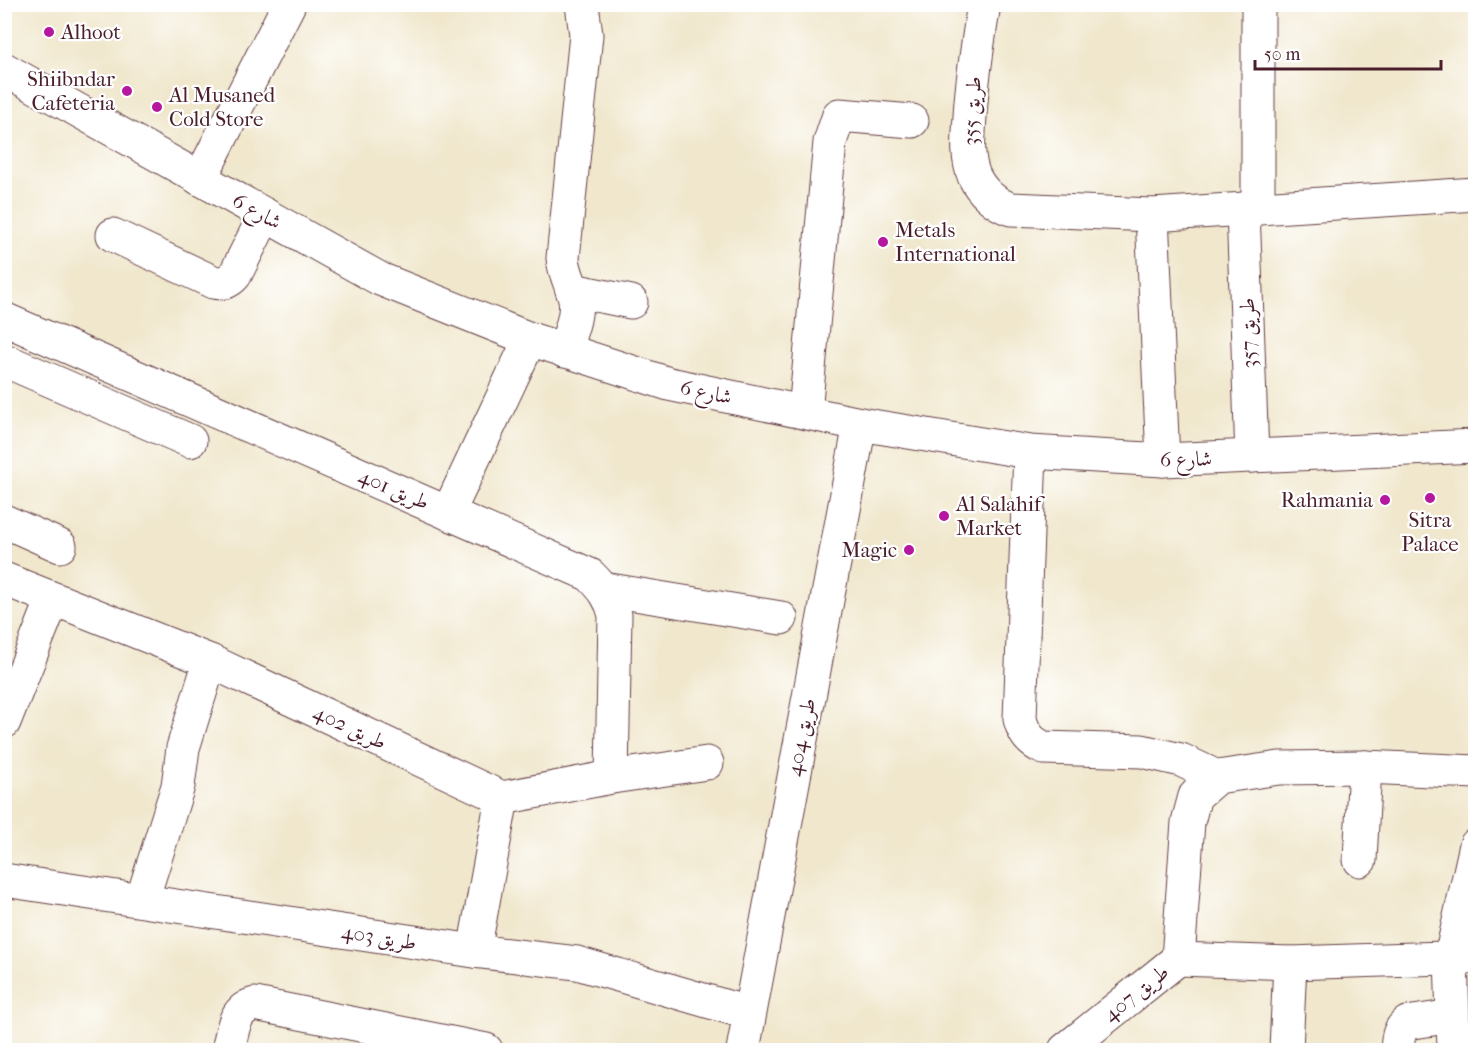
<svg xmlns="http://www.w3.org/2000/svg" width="1480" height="1055" viewBox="0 0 1480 1055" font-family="'IM FELL French Canon',Amiri,serif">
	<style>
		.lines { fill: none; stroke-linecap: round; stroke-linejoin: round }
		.minor-casing { stroke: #633d43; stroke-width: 35 }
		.minor { stroke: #fff; stroke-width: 33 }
		.poi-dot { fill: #b5179e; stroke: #fff; stroke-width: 2 }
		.labels { text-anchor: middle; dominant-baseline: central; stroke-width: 4.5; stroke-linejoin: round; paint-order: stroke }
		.poi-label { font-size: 21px; fill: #4a1f2b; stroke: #fff; text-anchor: start }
		.street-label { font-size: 21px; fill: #4a1f2b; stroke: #fff }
	</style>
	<rect width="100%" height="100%" fill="#fff"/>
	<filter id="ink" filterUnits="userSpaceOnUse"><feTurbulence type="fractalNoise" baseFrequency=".0167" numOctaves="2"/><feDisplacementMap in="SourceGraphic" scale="12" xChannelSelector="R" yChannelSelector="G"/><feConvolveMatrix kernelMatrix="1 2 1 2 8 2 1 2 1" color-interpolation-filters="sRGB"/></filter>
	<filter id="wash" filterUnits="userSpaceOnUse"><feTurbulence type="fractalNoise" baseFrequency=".008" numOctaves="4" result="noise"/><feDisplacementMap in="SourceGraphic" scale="24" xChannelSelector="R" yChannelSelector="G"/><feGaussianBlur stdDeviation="1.35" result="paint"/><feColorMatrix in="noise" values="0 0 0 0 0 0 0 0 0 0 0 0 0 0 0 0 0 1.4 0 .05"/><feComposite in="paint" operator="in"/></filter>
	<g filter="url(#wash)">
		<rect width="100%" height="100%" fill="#f0e7cc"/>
	</g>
	<g filter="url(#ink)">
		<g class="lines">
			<defs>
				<g id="minor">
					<path d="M 984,4 C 978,42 972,78 970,116 C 969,136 966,156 974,176 C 981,191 995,204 1011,209 L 1152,215 L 1476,194"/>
					<path d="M 1258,4 L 1258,208"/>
					<path d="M 4,69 L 380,279 L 530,339 L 669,384 L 860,424 L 1030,452 L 1163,460 L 1476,446"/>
					<path d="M 200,179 L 289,4"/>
					<path d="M 1243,209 L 1252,456"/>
					<path d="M 1152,215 L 1163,460"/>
					<path d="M 113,235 L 213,282 C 222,284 229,282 235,275 L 265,215"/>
					<path d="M 572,290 L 631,302"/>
					<path d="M 4,319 L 590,575 C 603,588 611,598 615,615 L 612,777"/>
					<path d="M 564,351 C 569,335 578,316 575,300 C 572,285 564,273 563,258 L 586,35 L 582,4"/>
					<path d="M 4,360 L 190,441"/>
					<path d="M 805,412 L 830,142 L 839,115 L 912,121"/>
					<path d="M 1030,452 L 1020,719 C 1024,734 1030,742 1044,748 L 1142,751 L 1181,760 L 1217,777"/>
					<path d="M 448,513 L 530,339"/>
					<path d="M 4,521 L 60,546"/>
					<path d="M 4,579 L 210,661 L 502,798 L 612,777 L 707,763"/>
					<path d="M 604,589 L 781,618"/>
					<path d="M 4,722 L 53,599"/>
					<path d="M 1360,860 L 1365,767"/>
					<path d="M 4,880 L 474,951 L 577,963 L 748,1013"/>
					<path d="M 142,900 L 178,786 L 183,748 L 210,661"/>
					<path d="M 474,951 L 502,798"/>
					<path d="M 1178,959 L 1188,822 L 1195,796 L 1217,777 L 1279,768 L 1365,767 L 1476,772"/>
					<path d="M 1178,959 L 1290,963 L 1476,957"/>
					<path d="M 228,1050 C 233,1031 233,1009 255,1004 L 486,1050"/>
					<path d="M 743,1050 L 860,424"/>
					<path d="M 1065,1050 L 1178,959"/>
					<path d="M 1286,1050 L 1290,963"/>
					<path d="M 1397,1050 C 1398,1039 1398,1030 1407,1023 L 1452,1016"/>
					<path d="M 1454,1050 L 1451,957 L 1476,845"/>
				</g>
			</defs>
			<use href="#minor" class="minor-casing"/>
			<use href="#minor" class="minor"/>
		</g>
	</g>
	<g class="poi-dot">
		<circle cx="49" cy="32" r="6"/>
		<circle cx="127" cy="91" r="6"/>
		<circle cx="157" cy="107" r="6"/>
		<circle cx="883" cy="242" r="6"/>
		<circle cx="1430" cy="498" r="6"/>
		<circle cx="1385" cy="500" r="6"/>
		<circle cx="944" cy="516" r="6"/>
		<circle cx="909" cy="550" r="6"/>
	</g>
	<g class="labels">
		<g class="poi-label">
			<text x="61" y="32">Alhoot</text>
			<text x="115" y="79" text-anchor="end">Shiibndar<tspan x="115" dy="24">Cafeteria</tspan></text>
			<text x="169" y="95">Al Musaned<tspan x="169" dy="24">Cold Store</tspan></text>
			<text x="895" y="230">Metals<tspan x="895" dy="24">International</tspan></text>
			<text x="1373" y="500" text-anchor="end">Rahmania</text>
			<text x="956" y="504">Al Salahif<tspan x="956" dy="24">Market</tspan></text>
			<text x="1430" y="520" text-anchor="middle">Sitra<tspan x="1430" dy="24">Palace</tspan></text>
			<text x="897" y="550" text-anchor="end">Magic</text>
		</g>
		<g class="street-label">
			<text transform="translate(972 111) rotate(-87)">طريق 355</text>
			<text transform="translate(257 211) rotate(29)">شارع 6</text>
			<text transform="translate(1248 333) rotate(-92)">طريق 357</text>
			<text transform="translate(706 392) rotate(12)">شارع 6</text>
			<text transform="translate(1186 459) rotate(-1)">شارع 6</text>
			<text transform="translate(394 489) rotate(23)">طريق 401</text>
			<text transform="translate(350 727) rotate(25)">طريق 402</text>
			<text transform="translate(801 737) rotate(-79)">طريق 404</text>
			<text transform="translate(379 937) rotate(9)">طريق 403</text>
			<text transform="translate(1136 993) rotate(-39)">طريق 407</text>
		</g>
	</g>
	<rect width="1480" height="1055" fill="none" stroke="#fff" stroke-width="24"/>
	<path d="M1255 60v9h186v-9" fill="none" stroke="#4a1f2b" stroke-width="3"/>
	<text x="1264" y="60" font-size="18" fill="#4a1f2b" stroke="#ffffff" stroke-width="4.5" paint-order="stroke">50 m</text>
</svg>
